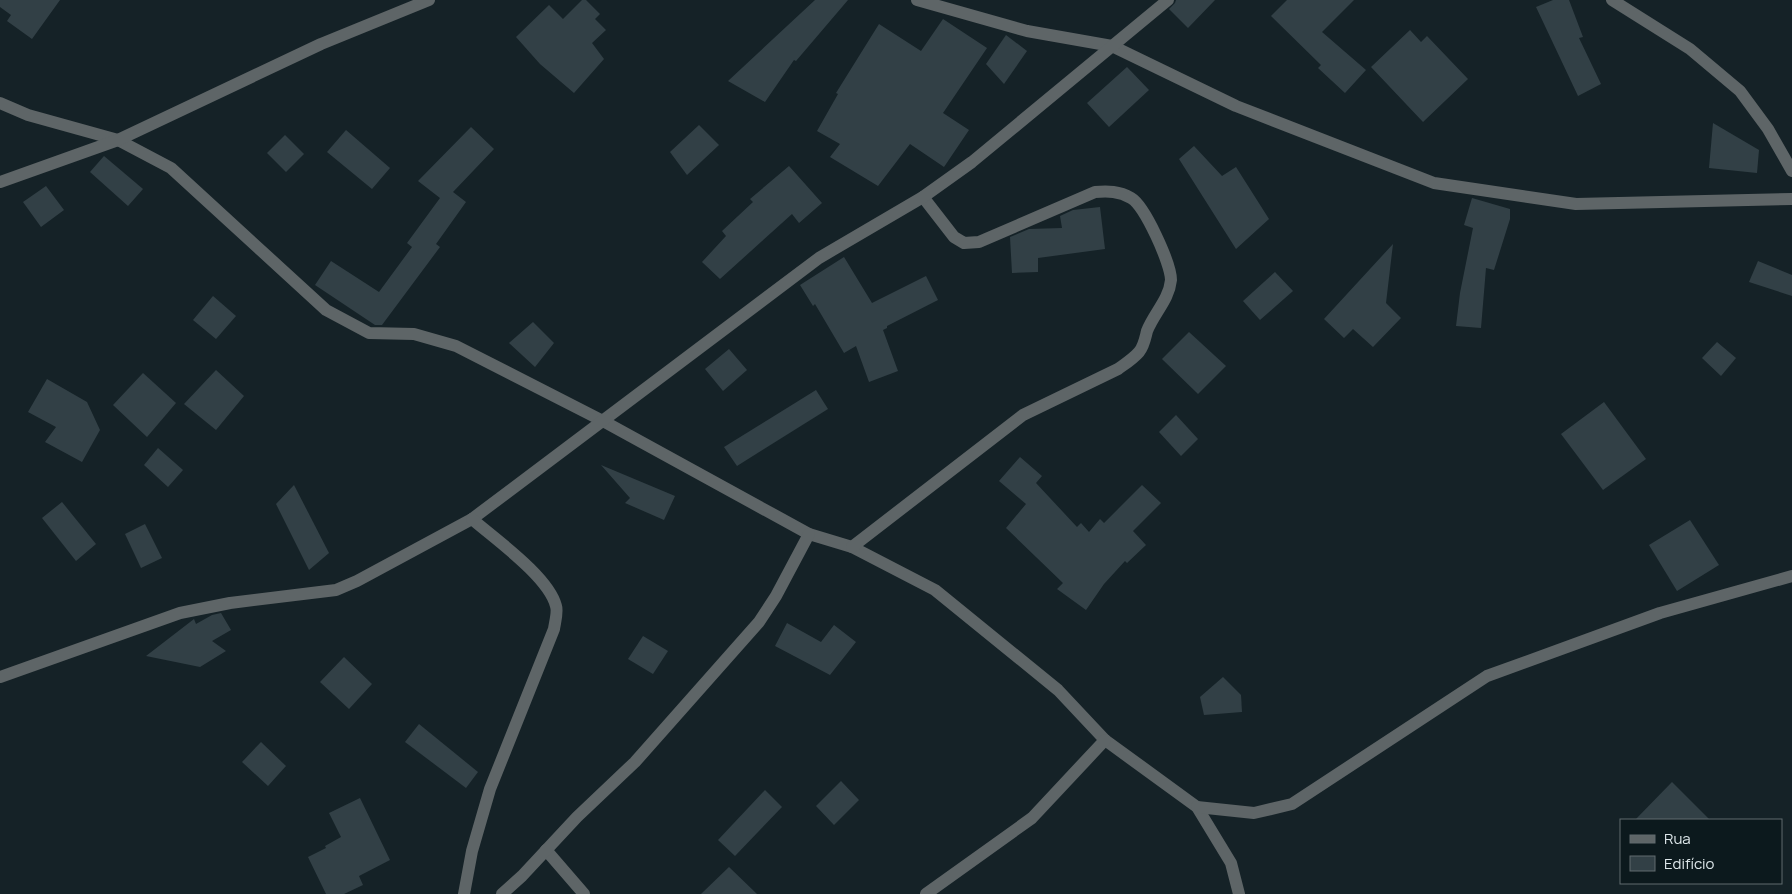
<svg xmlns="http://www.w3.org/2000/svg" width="1792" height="894" viewBox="0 0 1792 894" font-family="Manrope,sans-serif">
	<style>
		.building { fill: #324046 }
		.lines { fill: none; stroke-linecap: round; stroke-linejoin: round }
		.minor { stroke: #5e6567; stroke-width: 12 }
	</style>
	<rect width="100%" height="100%" fill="#152227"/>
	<g class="building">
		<path d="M 0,0 L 60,0 L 32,39 L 7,21 L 11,15 L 0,7 Z"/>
		<path d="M 582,0 L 586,0 L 600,14 L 595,19 L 606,30 L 592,43 L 604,59 L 574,93 L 540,64 L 516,37 L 549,5 L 563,19 Z"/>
		<path d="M 815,0 L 848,0 L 796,61 L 794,60 L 765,102 L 728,81 Z"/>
		<path d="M 1176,0 L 1215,0 L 1188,28 L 1169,9 L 1175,3 Z"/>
		<path d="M 1287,0 L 1354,0 L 1322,32 L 1366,70 L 1345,93 L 1318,68 L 1321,65 L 1271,16 Z"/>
		<path d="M 1553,0 L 1569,0 L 1583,37 L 1579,38 L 1601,84 L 1578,96 L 1536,7 Z"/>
		<path d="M 943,19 L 987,48 L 943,113 L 969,130 L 944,167 L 910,144 L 878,186 L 830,157 L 840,144 L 817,131 L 838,94 L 836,93 L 879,24 L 921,51 Z"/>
		<path d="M 1410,30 L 1421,42 L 1427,36 L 1468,79 L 1423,122 L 1371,67 Z"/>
		<path d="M 1006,35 L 1027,51 L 1004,84 L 986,64 Z"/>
		<path d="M 1127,67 L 1149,90 L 1109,127 L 1087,103 Z"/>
		<path d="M 1713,123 L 1759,150 L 1757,173 L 1709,168 Z"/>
		<path d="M 699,125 L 719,145 L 687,175 L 670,152 Z"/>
		<path d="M 471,127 L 494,149 L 453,192 L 466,202 L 436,244 L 440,247 L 382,325 L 375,325 L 315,285 L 331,261 L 379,292 L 412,247 L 407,243 L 440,198 L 418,181 Z"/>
		<path d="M 346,130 L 390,168 L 372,189 L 327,152 Z"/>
		<path d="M 285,135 L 304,154 L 286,172 L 267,153 Z"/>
		<path d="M 1194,146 L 1222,176 L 1236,167 L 1269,219 L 1236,249 L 1179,159 Z"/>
		<path d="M 104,156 L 143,189 L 128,206 L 90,172 Z"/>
		<path d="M 789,166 L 822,203 L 799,223 L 792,214 L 720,279 L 702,262 L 726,236 L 722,231 L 753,202 L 750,199 Z"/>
		<path d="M 46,186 L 64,210 L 41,227 L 23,202 Z"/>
		<path d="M 1472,198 L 1510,209 L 1510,219 L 1494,270 L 1486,268 L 1481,328 L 1456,326 L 1460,293 L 1473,228 L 1464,225 Z"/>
		<path d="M 1100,207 L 1105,249 L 1038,258 L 1038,272 L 1012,273 L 1010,237 L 1029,229 L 1062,228 L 1060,216 L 1073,210 Z"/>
		<path d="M 1393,244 L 1386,303 L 1401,318 L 1373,347 L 1353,329 L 1344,338 L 1324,319 Z"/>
		<path d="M 844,257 L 872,303 L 926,276 L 938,300 L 887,326 L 887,328 L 883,330 L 898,371 L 869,382 L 856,346 L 844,353 L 815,304 L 813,306 L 800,285 Z"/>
		<path d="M 1758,261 L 1792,275 L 1792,296 L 1749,282 Z"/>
		<path d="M 1275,272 L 1293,291 L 1260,320 L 1243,301 Z"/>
		<path d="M 213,296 L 236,316 L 216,339 L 193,320 Z"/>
		<path d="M 533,322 L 554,343 L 535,367 L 509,343 Z"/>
		<path d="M 1189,332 L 1226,366 L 1198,394 L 1162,359 Z"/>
		<path d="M 1717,342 L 1736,358 L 1721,376 L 1702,358 Z"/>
		<path d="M 729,349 L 747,370 L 723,391 L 705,369 Z"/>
		<path d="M 216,370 L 244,396 L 216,430 L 184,404 Z"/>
		<path d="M 143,373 L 176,403 L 147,437 L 113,405 Z"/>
		<path d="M 47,379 L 87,402 L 100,430 L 82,462 L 45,442 L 56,427 L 28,412 Z"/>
		<path d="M 816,390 L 828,409 L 737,466 L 724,447 Z"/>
		<path d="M 1604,402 L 1646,459 L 1603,490 L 1561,434 Z"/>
		<path d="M 1176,415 L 1198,439 L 1181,456 L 1159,432 Z"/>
		<path d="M 158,448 L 183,470 L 168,487 L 144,465 Z"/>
		<path d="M 1020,457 L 1042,476 L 1036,483 L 1077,527 L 1081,523 L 1089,532 L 1100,519 L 1104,523 L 1142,485 L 1161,503 L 1133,531 L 1146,545 L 1127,563 L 1125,561 L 1104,584 L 1086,610 L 1057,589 L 1063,583 L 1006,528 L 1026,504 L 999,481 Z"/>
		<path d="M 601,465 L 675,496 L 664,520 L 625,503 L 630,498 Z"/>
		<path d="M 294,485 L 329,553 L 309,570 L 276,504 Z"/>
		<path d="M 62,502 L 96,544 L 76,561 L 42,518 Z"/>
		<path d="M 1690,520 L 1719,565 L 1677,591 L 1649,545 Z"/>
		<path d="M 145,524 L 162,558 L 141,568 L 125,534 Z"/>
		<path d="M 221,613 L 231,630 L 212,641 L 226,651 L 200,667 L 146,656 L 194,619 L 196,624 L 212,615 Z"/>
		<path d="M 787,623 L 821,642 L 834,625 L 856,642 L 830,675 L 775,646 Z"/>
		<path d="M 643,636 L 668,651 L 653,674 L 628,659 Z"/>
		<path d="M 344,657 L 372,684 L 349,709 L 320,682 Z"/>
		<path d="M 1223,677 L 1241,695 L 1242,712 L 1204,715 L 1200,697 Z"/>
		<path d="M 419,724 L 478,772 L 466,788 L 405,742 Z"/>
		<path d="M 261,742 L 286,766 L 268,786 L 242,762 Z"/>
		<path d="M 841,781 L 859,800 L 834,825 L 816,806 Z"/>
		<path d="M 1672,782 L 1710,820 L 1635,820 Z"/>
		<path d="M 765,790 L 782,807 L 735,856 L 718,840 Z"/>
		<path d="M 360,798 L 390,860 L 359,876 L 363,885 L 344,894 L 326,894 L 308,857 L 326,848 L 325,846 L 341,837 L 329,813 Z"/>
		<path d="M 729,867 L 757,894 L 701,894 Z"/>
	</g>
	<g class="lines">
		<g class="minor">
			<path d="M 917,0 L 1027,31 L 1112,46 L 1236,106 L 1434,183 L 1576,204 L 1792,199"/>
			<path d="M 1612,0 L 1690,49 L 1740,91 L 1768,129 L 1792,171"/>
			<path d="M 0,103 L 28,115 L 118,140 L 171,168 L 326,310 L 369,333 L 414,334 L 456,346 L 603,421 L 809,534 L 852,547 L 935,590 L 1058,690 L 1105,740 L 1197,807 L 1231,863 L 1239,894"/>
			<path d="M 0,182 L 118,140 L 321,44 L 429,0"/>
			<path d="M 852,547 L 1023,415 L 1118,369 C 1125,364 1133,359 1139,352 C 1144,346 1145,339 1147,331 C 1154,313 1169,300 1171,280 C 1171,264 1145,206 1131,198 C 1119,191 1108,191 1095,192 L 979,242 L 964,243 L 954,237 L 923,197"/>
			<path d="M 0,677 L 180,613 L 230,603 L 336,590 L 357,581 L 472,519 L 819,258 L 923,197 L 972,162 L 1168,0"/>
			<path d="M 1197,807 L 1254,813 L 1292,804 L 1487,676 L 1660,613 L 1792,576"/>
			<path d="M 546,850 L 584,894"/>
			<path d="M 464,894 L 472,851 L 490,789 L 554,629 C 555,622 558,612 556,606 C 549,577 495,539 472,519"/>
			<path d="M 502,894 L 522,876 L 577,817 L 635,762 L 759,622 L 776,596 L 809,534"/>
			<path d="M 926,894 L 1032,818 L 1105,740"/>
		</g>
	</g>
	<rect x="1620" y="819" width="162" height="65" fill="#0c191d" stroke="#606b6f"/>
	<rect x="1630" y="835" width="25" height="8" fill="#5e6567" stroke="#606b6f"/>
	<text x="1664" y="844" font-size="15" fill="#dee7ea">Rua</text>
	<rect x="1630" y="856" width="25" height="15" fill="#324046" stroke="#606b6f"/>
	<text x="1664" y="869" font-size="15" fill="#dee7ea">Edifício</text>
</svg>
